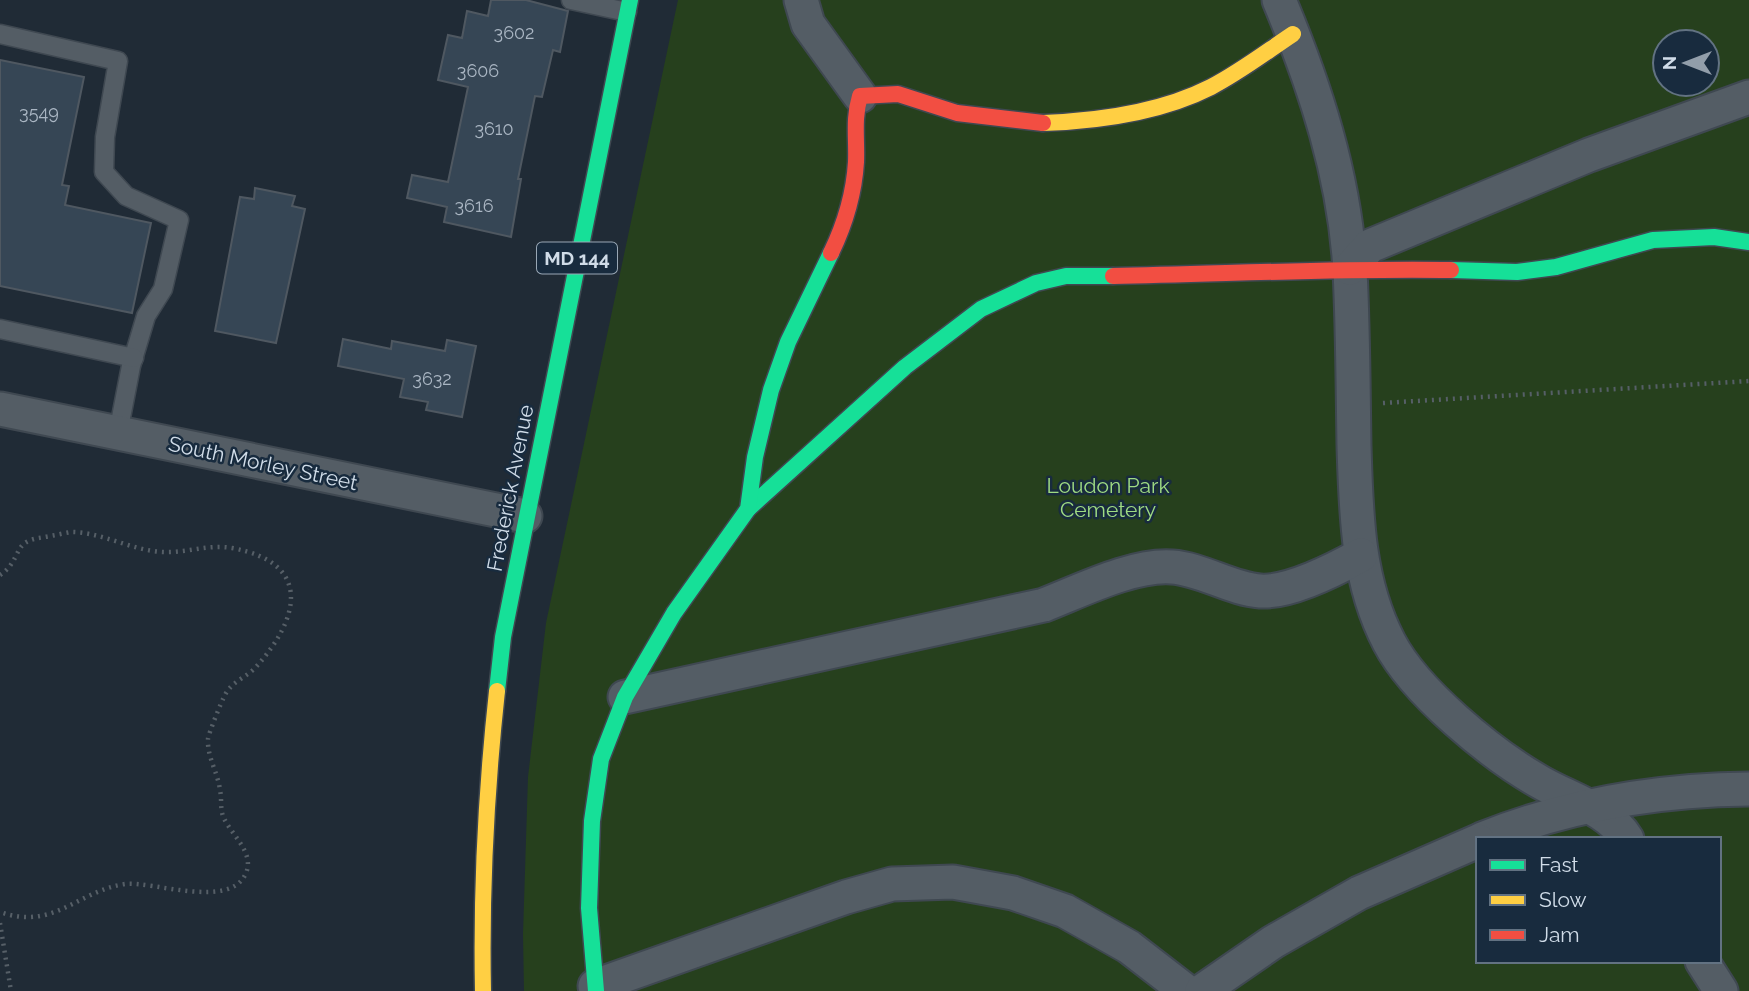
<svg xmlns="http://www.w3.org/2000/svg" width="1749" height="991" viewBox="0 0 1749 991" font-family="Raleway,sans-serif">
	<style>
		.green { fill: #26401d; fill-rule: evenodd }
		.building { fill: #364655; stroke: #4f5861; stroke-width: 2 }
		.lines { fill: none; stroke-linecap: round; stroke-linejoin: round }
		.lane-casing { stroke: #3f4851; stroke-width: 21 }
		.street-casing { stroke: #3f4851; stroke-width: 37 }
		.fast-casing { stroke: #3f4851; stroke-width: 19 }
		.slow-casing { stroke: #3f4851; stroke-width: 19 }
		.jam-casing { stroke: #3f4851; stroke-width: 19 }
		.path { stroke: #565f67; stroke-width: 4.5; stroke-dasharray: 2 5; stroke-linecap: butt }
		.lane { stroke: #545d65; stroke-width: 18 }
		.street { stroke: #545d65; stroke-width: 33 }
		.fast { stroke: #16e098; stroke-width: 16 }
		.slow { stroke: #ffcf43; stroke-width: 16 }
		.jam { stroke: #f24e42; stroke-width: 16 }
		.labels { text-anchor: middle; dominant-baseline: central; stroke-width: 5; stroke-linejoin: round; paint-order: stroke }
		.number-label { font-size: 18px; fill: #aab6c3 }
		.shield { fill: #182b3e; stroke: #99a7b5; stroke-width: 2 }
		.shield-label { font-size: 19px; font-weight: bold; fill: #d0dce8 }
		.street-label { font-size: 21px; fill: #d0dce8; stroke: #182b3e }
		.park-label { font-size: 21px; fill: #9fdb83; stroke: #182b3e }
	</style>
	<rect width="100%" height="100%" fill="#202b36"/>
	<path class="green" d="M 678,0 L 1749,0 L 1749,991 L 524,991 L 523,934 L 528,777 L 546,623 ZM 1665,42 L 1707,42 L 1707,84 L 1665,84 ZM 1478,839 L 1719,839 L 1719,961 L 1478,961 Z"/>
	<g class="building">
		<path d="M 491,0 L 526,0 L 568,11 L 560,52 L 553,50 L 542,97 L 535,96 L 518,179 L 521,179 L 511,237 L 444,222 L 447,207 L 407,198 L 412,175 L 448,182 L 468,87 L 438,80 L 448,35 L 462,38 L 467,11 L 488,16 Z"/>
		<path d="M 0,60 L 84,77 L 62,185 L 69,186 L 65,205 L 151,223 L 132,313 L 0,286 Z"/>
		<path d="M 255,188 L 295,196 L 292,206 L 305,209 L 276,343 L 215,331 L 240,197 L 254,199 Z"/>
		<path d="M 343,339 L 391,349 L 392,341 L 445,351 L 447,340 L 476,346 L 462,417 L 426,410 L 428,402 L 400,397 L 404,379 L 338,366 Z"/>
	</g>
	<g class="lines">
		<defs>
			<g id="lane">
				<path d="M 571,0 L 627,12"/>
				<path d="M 0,34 L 118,61 L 105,137 L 104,172 L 126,196 L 179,220 L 163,289 L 146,316 L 131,366 L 118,433"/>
				<path d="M 0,329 L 134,358"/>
			</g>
			<g id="street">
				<path d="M 801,0 L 808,24 L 860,96"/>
				<path d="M 1279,0 C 1315,86 1345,177 1350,271 C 1353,329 1353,387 1354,446 C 1356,512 1357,581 1389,642 C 1415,692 1491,754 1540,782 C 1569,799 1609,809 1627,839"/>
				<path d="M 1350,268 L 1370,246 L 1589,155 L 1749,97"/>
				<path d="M 0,409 L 525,516"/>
				<path d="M 625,697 L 1044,605 C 1080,591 1133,564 1172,567 C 1202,569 1231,589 1260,591 C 1289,593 1336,569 1361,555"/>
				<path d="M 1482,839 C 1569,804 1656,790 1749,789"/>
				<path d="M 1702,961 L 1721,991"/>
				<path d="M 595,986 L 846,897 L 892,884 L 953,882 L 1013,893 L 1065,911 L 1129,947 L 1186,991"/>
				<path d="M 1202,991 L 1273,942 L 1359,893 L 1478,841"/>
			</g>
			<g id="fast">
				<path d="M 1451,270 L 1517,272 L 1556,267 L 1653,240 L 1714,237 L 1749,242"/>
				<path d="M 748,509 L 905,367 L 981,309 L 1036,283 L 1066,276 L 1113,276"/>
				<path d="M 497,691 L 503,637 L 630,0"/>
				<path d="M 596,991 L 589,908 L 592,821 L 601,759 L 625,697 L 674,613 L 748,509 L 755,457 L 771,390 L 788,342 L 831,253"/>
			</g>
			<g id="slow">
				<path d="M 1043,123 C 1100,121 1160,113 1211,87 C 1240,72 1266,52 1293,34"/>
				<path d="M 483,991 C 481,890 486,792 497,691"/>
			</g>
			<g id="jam">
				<path d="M 831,253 C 845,224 854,195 856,162 C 857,139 853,119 860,96 L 898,94 L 957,113 L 1043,123"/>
				<path d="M 1113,276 C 1226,274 1338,268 1451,270"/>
			</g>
		</defs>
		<use href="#lane" class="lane-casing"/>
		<use href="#street" class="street-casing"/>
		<use href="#fast" class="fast-casing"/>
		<use href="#slow" class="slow-casing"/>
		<use href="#jam" class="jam-casing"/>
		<g class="path">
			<path d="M 1383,403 L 1749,381"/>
			<path d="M 0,575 C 16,565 16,549 25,543 C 32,538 41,538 50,536 C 57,535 64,533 71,532 C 102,532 132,551 164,552 C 187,553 208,544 232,548 C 313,563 300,618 256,667 C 246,678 232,681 225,695 C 222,700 208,735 208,739 C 207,757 218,773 220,790 C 222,799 220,808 223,816 C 230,834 255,852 246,873 C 231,910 153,881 125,884 C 77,891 54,931 0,912"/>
			<path d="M 0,923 L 11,991"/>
		</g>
		<use href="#lane" class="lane"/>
		<use href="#street" class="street"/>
		<use href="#fast" class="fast"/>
		<use href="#slow" class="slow"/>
		<use href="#jam" class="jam"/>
	</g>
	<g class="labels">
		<g class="number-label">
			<text x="514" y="32">3602</text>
			<text x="478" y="70">3606</text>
			<text x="39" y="112">3549</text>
			<text x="494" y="128">3610</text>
			<text x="474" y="205">3616</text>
			<text x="432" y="378">3632</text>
		</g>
		<rect class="shield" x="537" y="242.5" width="80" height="31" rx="5"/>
		<g class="shield-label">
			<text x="577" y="258">MD 144</text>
		</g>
		<g class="street-label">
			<text transform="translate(263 463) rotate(12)">South Morley Street</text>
			<text transform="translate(510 488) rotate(-79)">Frederick Avenue</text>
		</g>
		<g class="park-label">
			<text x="1108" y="485">Loudon Park<tspan x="1108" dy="24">Cemetery</tspan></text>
		</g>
	</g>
	<rect x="1476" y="837" width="245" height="126" fill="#182b3e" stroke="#627282" stroke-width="2"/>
	<rect x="1490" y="860" width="35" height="10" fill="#16e098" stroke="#627282" stroke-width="2"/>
	<text x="1539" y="872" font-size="21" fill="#d0dce8">Fast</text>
	<rect x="1490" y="895" width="35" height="10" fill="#ffcf43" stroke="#627282" stroke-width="2"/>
	<text x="1539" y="907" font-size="21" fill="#d0dce8">Slow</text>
	<rect x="1490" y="930" width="35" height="10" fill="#f24e42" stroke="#627282" stroke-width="2"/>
	<text x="1539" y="942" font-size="21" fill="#d0dce8">Jam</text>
	<g transform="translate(1686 63) rotate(270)"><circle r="33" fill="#182b3e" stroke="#627282" stroke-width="2"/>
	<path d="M0-5L12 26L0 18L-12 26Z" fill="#929eaa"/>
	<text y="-10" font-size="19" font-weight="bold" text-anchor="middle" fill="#d0dce8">N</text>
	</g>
</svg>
